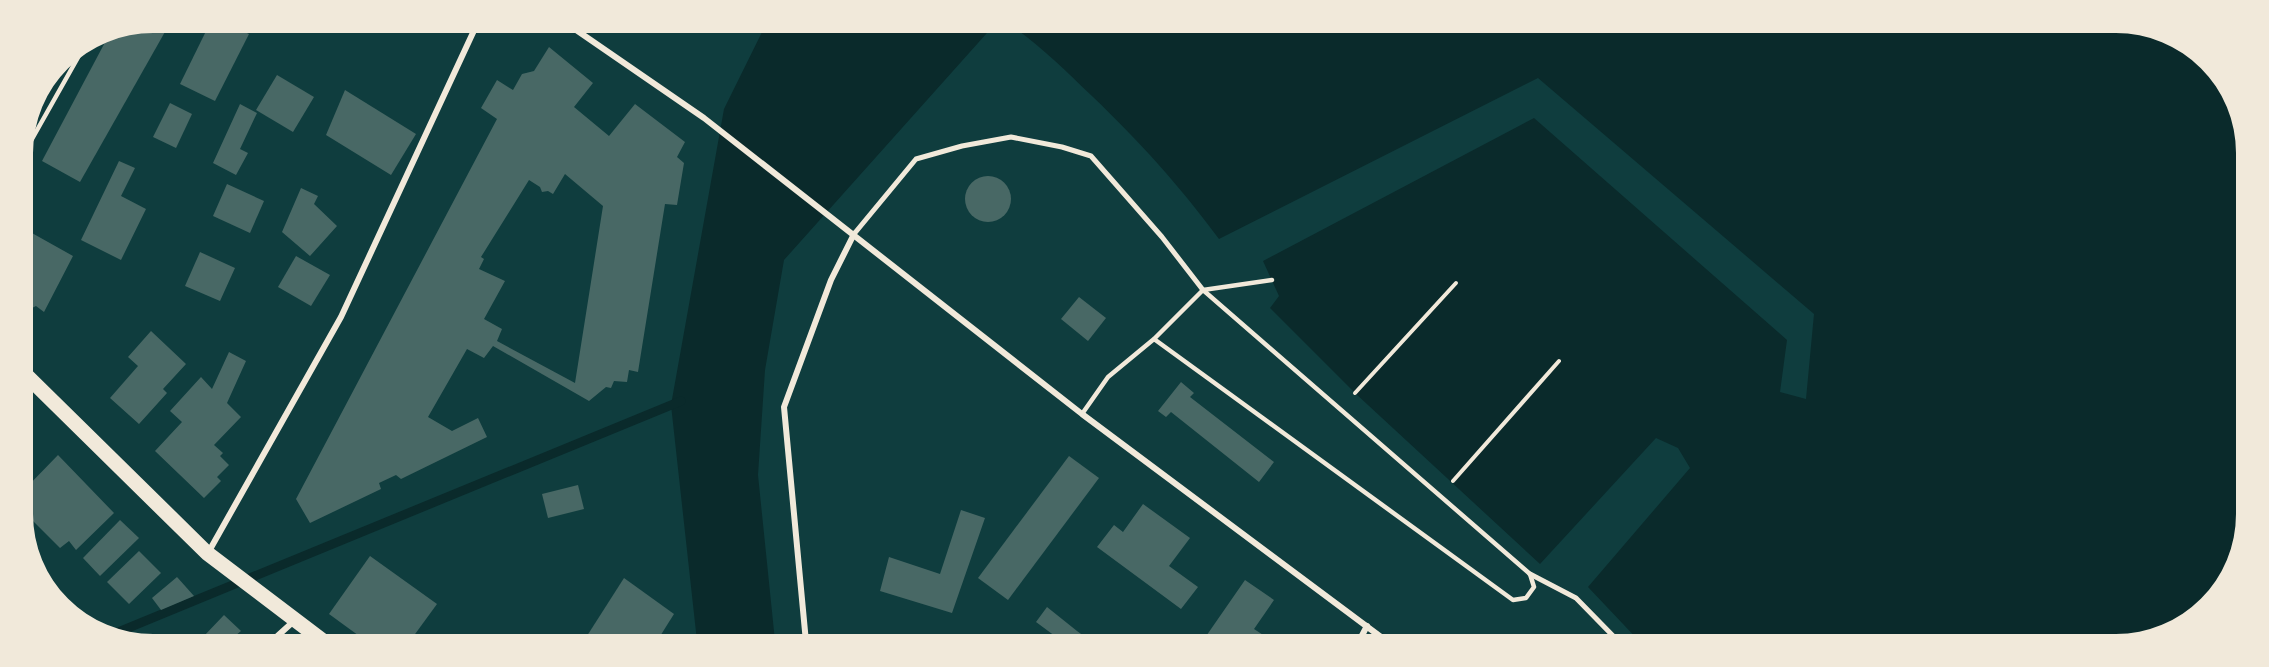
<svg xmlns="http://www.w3.org/2000/svg" width="2269" height="667" viewBox="0 0 2269 667" font-family="Jost,sans-serif">
	<style>
		.water { fill: #0a2a2b }
		.lines { fill: none; stroke-linecap: round; stroke-linejoin: round }
		.stream { stroke: #0a2a2b; stroke-width: 9 }
		.building { fill: #486865; fill-rule: evenodd }
		.path { stroke: #f1e9da; stroke-width: 4 }
		.service { stroke: #f1e9da; stroke-width: 4.5 }
		.pedestrian { stroke: #f1e9da; stroke-width: 5 }
		.minor { stroke: #f1e9da; stroke-width: 6 }
		.primary { stroke: #f1e9da; stroke-width: 15 }
	</style>
	<rect width="100%" height="100%" fill="#0f3d3e"/>
	<g class="water">
		<path d="M 766,24 L 995,24 L 784,260 L 765,370 L 758,475 L 775,641 L 697,641 L 671,405 L 724,109 Z"/>
		<path d="M 1009,24 L 2149,27 L 2208,61 L 2244,128 L 2242,547 L 2196,617 L 2124,644 L 1641,643 L 1588,587 L 1690,468 L 1678,448 L 1656,438 L 1540,564 L 1355,393 L 1270,308 L 1279,296 L 1263,261 L 1534,118 L 1787,340 L 1780,392 L 1806,399 L 1814,314 L 1538,78 L 1219,239 C 1179,185 1140,142 1092,96 C 1065,70 1040,45 1009,24 Z"/>
	</g>
	<g class="lines">
		<path class="stream" d="M 111,635 L 681,401"/>
	</g>
	<g class="building">
		<path d="M 153,22 L 170,23 L 80,182 L 42,161 L 111,31 Z"/>
		<path d="M 210,23 L 226,23 L 249,34 L 215,101 L 180,84 Z"/>
		<path d="M 549,47 L 593,83 L 574,107 L 609,136 L 635,104 L 685,142 L 677,157 L 684,163 L 677,205 L 665,204 L 638,372 L 629,370 L 627,382 L 614,381 L 611,388 L 606,387 L 589,401 L 493,346 L 484,358 L 467,349 L 428,417 L 452,431 L 478,418 L 487,437 L 401,479 L 396,475 L 379,483 L 381,489 L 310,523 L 296,499 L 497,119 L 481,108 L 497,80 L 513,90 L 522,74 L 534,71 ZM 565,174 L 603,206 L 575,383 L 497,341 L 502,329 L 484,319 L 505,281 L 479,269 L 484,259 L 481,257 L 529,180 L 540,187 L 542,192 L 548,191 L 553,194 Z"/>
		<path d="M 65,58 L 41,100 L 38,98 L 31,109 L 33,103 Z"/>
		<path d="M 277,75 L 314,97 L 293,132 L 256,110 Z"/>
		<path d="M 345,90 L 416,134 L 391,175 L 326,135 Z"/>
		<path d="M 170,103 L 192,114 L 176,148 L 153,137 Z"/>
		<path d="M 240,104 L 257,113 L 240,149 L 248,153 L 236,175 L 213,163 Z"/>
		<path d="M 119,161 L 135,168 L 121,196 L 146,209 L 121,260 L 81,240 Z"/>
		<circle cx="988" cy="199" r="23"/>
		<path d="M 227,184 L 264,201 L 250,233 L 213,216 Z"/>
		<path d="M 301,188 L 318,196 L 314,204 L 337,226 L 310,256 L 282,232 Z"/>
		<path d="M 23,228 L 73,256 L 44,312 L 36,306 L 24,312 Z"/>
		<path d="M 200,252 L 235,268 L 220,301 L 185,286 Z"/>
		<path d="M 296,256 L 330,275 L 311,306 L 278,287 Z"/>
		<path d="M 1079,297 L 1106,318 L 1088,341 L 1061,319 Z"/>
		<path d="M 151,331 L 186,364 L 163,389 L 167,393 L 139,424 L 110,398 L 138,366 L 128,357 Z"/>
		<path d="M 229,352 L 246,361 L 227,403 L 241,417 L 214,445 L 223,453 L 220,456 L 229,465 L 217,477 L 221,481 L 204,498 L 155,451 L 182,422 L 170,411 L 201,377 L 212,389 Z"/>
		<path d="M 1181,382 L 1194,393 L 1190,397 L 1274,462 L 1259,482 L 1171,412 L 1166,417 L 1158,411 Z"/>
		<path d="M 58,455 L 114,513 L 76,550 L 69,541 L 60,548 L 29,517 L 25,521 L 25,489 Z"/>
		<path d="M 1069,456 L 1099,478 L 1008,600 L 978,578 Z"/>
		<path d="M 578,485 L 584,509 L 548,518 L 542,494 Z"/>
		<path d="M 1143,504 L 1190,538 L 1169,566 L 1198,587 L 1181,609 L 1097,547 L 1114,525 L 1123,532 Z"/>
		<path d="M 961,510 L 985,518 L 952,613 L 880,591 L 889,557 L 940,574 Z"/>
		<path d="M 120,520 L 139,538 L 100,576 L 83,558 Z"/>
		<path d="M 139,551 L 161,573 L 129,604 L 107,582 Z"/>
		<path d="M 370,556 L 437,604 L 410,641 L 366,641 L 329,614 Z"/>
		<path d="M 177,577 L 194,596 L 161,610 L 152,598 Z"/>
		<path d="M 624,578 L 674,614 L 657,641 L 588,641 L 585,639 Z"/>
		<path d="M 1245,580 L 1274,600 L 1254,629 L 1274,642 L 1202,642 Z"/>
		<path d="M 1047,607 L 1077,631 L 1092,642 L 1063,642 L 1036,622 Z"/>
		<path d="M 224,615 L 241,631 L 235,636 L 239,640 L 207,640 L 203,637 Z"/>
	</g>
	<g class="lines">
		<g class="path">
			<path d="M 1355,393 L 1456,283"/>
			<path d="M 1453,481 L 1559,361"/>
		</g>
		<g class="service">
			<path d="M 23,155 L 85,45"/>
			<path d="M 1203,290 L 1272,280"/>
			<path d="M 1082,414 L 1108,377 L 1154,339 L 1203,290 L 1530,574 L 1534,587 L 1526,598 L 1513,600 L 1154,339"/>
		</g>
		<g class="pedestrian">
			<path d="M 854,234 L 916,159 L 962,146 L 1011,137 L 1062,147 L 1091,156 L 1162,237 L 1203,290"/>
			<path d="M 1530,574 L 1576,598 L 1620,643"/>
		</g>
		<g class="minor">
			<path d="M 476,23 L 498,23"/>
			<path d="M 566,23 L 704,118 L 1082,414 L 1389,643"/>
			<path d="M 208,553 L 341,317 L 477,24"/>
			<path d="M 273,640 L 294,621"/>
			<path d="M 806,642 L 784,407 L 831,280 L 854,234"/>
			<path d="M 1358,643 L 1367,626"/>
		</g>
		<path class="primary" d="M 24,373 L 207,553 L 323,641"/>
	</g>
	<path d="M0 0H2269V667H0ZM153 33H2116A120 120 0 0 1 2236 153V514A120 120 0 0 1 2116 634H153A120 120 0 0 1 33 514V153A120 120 0 0 1 153 33Z" fill="#f1e9da" fill-rule="evenodd"/>
</svg>
